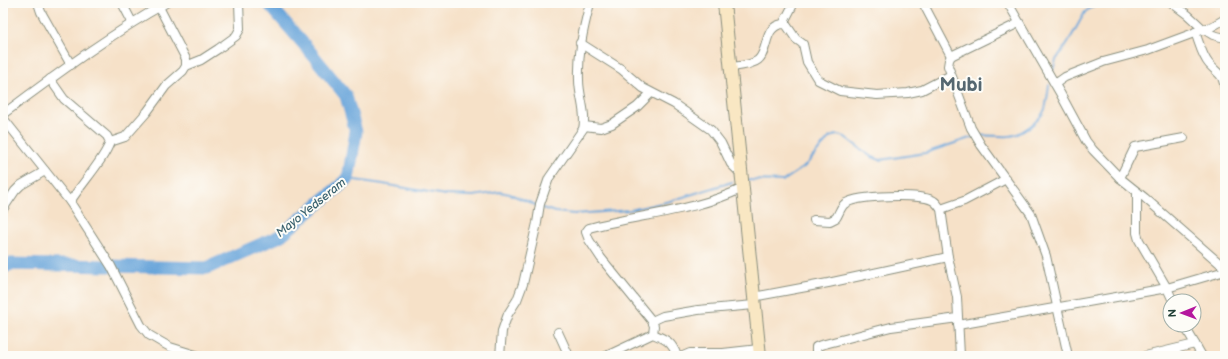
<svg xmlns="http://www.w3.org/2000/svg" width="1228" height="359" viewBox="0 0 1228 359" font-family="'Balsamiq Sans',sans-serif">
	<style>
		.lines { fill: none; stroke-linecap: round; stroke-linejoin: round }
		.stream { stroke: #69a5da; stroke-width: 2 }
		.river { stroke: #69a5da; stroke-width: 13 }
		.street-casing { stroke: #8a8f7e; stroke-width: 10 }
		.secondary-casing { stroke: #8a8f7e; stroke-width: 14 }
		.street { stroke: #fff; stroke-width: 8 }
		.secondary { stroke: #f9e7c3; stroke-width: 12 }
		.labels { text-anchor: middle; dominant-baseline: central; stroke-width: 4; stroke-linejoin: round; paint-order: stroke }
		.water-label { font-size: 12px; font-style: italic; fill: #39616e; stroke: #fdfcf7 }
		.town-label { font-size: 19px; font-weight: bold; fill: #556770; stroke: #fdfcf7 }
	</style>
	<rect width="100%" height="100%" fill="#fdfcf7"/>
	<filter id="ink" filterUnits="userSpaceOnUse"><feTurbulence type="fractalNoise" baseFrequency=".025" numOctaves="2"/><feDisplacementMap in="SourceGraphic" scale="8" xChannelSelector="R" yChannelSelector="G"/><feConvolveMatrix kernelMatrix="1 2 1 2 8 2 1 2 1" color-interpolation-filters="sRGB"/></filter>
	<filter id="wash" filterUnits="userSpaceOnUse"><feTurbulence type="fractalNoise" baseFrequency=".012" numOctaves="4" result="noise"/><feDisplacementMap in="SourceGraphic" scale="16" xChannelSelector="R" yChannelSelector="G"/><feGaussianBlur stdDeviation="0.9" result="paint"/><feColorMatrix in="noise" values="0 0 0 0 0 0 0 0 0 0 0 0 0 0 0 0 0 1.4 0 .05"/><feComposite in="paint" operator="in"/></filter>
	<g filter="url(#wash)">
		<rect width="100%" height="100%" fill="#f6e1c8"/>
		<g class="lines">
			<g class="stream">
				<path d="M 1121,3 L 1144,3"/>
				<path d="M 1052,73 L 1056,60 L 1070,39 L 1085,12 L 1096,4 L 1107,3"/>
				<path d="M 978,136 C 988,134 998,137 1009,136 C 1020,136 1041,120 1045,109 C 1047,102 1048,93 1049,85"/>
				<path d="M 348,179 L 383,184 L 445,195 L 473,196 L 500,192 L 510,194 L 538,206"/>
				<path d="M 747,180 L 783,181 L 804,167 L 830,137 L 837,135 L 845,137 L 870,156 L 880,160 L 925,153 L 973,137"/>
				<path d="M 542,208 L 556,212 L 574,214 L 630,210 L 670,201 L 732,182"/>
			</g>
			<path class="river" d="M 3,268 L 10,264 L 207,268 L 280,236 L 348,179 L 356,132 L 346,96 L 308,49 L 268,3"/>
		</g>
	</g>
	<g filter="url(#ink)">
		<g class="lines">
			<defs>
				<g id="street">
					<path d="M 38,3 L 41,12 L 71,65"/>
					<path d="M 122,3 L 132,22"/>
					<path d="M 923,3 L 951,56"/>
					<path d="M 1008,3 L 1060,93 L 1086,141 L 1093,150 L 1120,178 L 1145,198 L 1225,268"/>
					<path d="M 1172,3 L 1188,15 L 1203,29 L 1213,35 L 1225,38"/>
					<path d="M 159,7 L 186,59 L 186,66"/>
					<path d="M 1019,23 L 951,56 L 949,60 L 948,66 L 971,128 L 981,145 L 1031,214 L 1046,256 L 1068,356"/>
					<path d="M 783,24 L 785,23 L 796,39 L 803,44 L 807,62 L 818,80 L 840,91 L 877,95 L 908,93 L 922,90 L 951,75"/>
					<path d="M 1195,32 C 1199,42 1202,56 1209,64 C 1219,75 1223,73 1225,90"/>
					<path d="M 580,43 L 621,69 L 643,88 L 674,104 L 711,130 L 721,143 L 731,164 L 741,174"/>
					<path d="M 731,67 C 739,66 752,65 758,60 C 769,51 763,26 783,24 L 794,3"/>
					<path d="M 50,79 L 64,99 L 107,136 L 110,142 C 104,160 81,184 70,202"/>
					<path d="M 1055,84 L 1065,77 L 1103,62 L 1148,50 L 1213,26 L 1225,19"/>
					<path d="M 3,114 C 56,75 109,35 166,3"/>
					<path d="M 3,118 L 70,202 L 111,266 L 141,325 L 149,335 L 161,342 L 170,347 L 199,356"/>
					<path d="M 584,126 L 601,128 L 612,124 L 637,107 L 651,93"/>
					<path d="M 110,142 L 125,137 L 147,112 L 166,86 L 183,71 L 186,66 L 201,60 L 218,49 L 236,36 L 240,29 L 239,3"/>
					<path d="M 1120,178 L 1135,147 L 1184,138"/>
					<path d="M 1137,192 L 1137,233 L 1139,240 L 1167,288 L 1173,301"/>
					<path d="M 3,209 L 15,191 L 21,185 L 45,171"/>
					<path d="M 941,209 L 964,201 L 1006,179"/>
					<path d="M 814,220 L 830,221 L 836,218 C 839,214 841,205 846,203 C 860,195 917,194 932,200 C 937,202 938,206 941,209 L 948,257 L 957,297 L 960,356"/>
					<path d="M 753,297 L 828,283 L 948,257"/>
					<path d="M 652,321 L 663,316 L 698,310 L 754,305"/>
					<path d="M 958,325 L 1167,288 L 1225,271"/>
					<path d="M 1184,325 L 1202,356"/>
					<path d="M 558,332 L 569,356"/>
					<path d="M 653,334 L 654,326 L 652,321 L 601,258 L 589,240 L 586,232 L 589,228 C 640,214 694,212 743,188"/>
					<path d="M 500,356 L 502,331 L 508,314 L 517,300 L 523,284 L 537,223 L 540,204 L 549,178 L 583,129 C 587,113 579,97 579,80 C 578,52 583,30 590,3"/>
					<path d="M 606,356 L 653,334 C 667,340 672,342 677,356"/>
					<path d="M 683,356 L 690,353 L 723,353 L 759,349"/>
					<path d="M 816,356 L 816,347 L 821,345 L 891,327 L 958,318"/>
					<path d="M 1145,356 L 1195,344"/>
				</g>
				<path id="secondary" d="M 724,3 L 760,356"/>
			</defs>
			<use href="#street" class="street-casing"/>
			<use href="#secondary" class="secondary-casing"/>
			<use href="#street" class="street"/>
			<use href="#secondary" class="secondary"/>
		</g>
	</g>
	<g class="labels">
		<g class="water-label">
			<text transform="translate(311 208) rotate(-39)">Mayo Yedseram</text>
		</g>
		<g class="town-label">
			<text x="961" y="85">Mubi</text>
		</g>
	</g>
	<rect width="1228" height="359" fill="none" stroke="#fdfcf7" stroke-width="16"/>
	<g transform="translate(1182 313) rotate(269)"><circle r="19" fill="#fdfcf7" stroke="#a4b0a9"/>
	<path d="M0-3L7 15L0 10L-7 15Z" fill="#b5179e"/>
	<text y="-6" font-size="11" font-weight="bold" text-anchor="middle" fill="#1f3d34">N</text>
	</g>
</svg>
